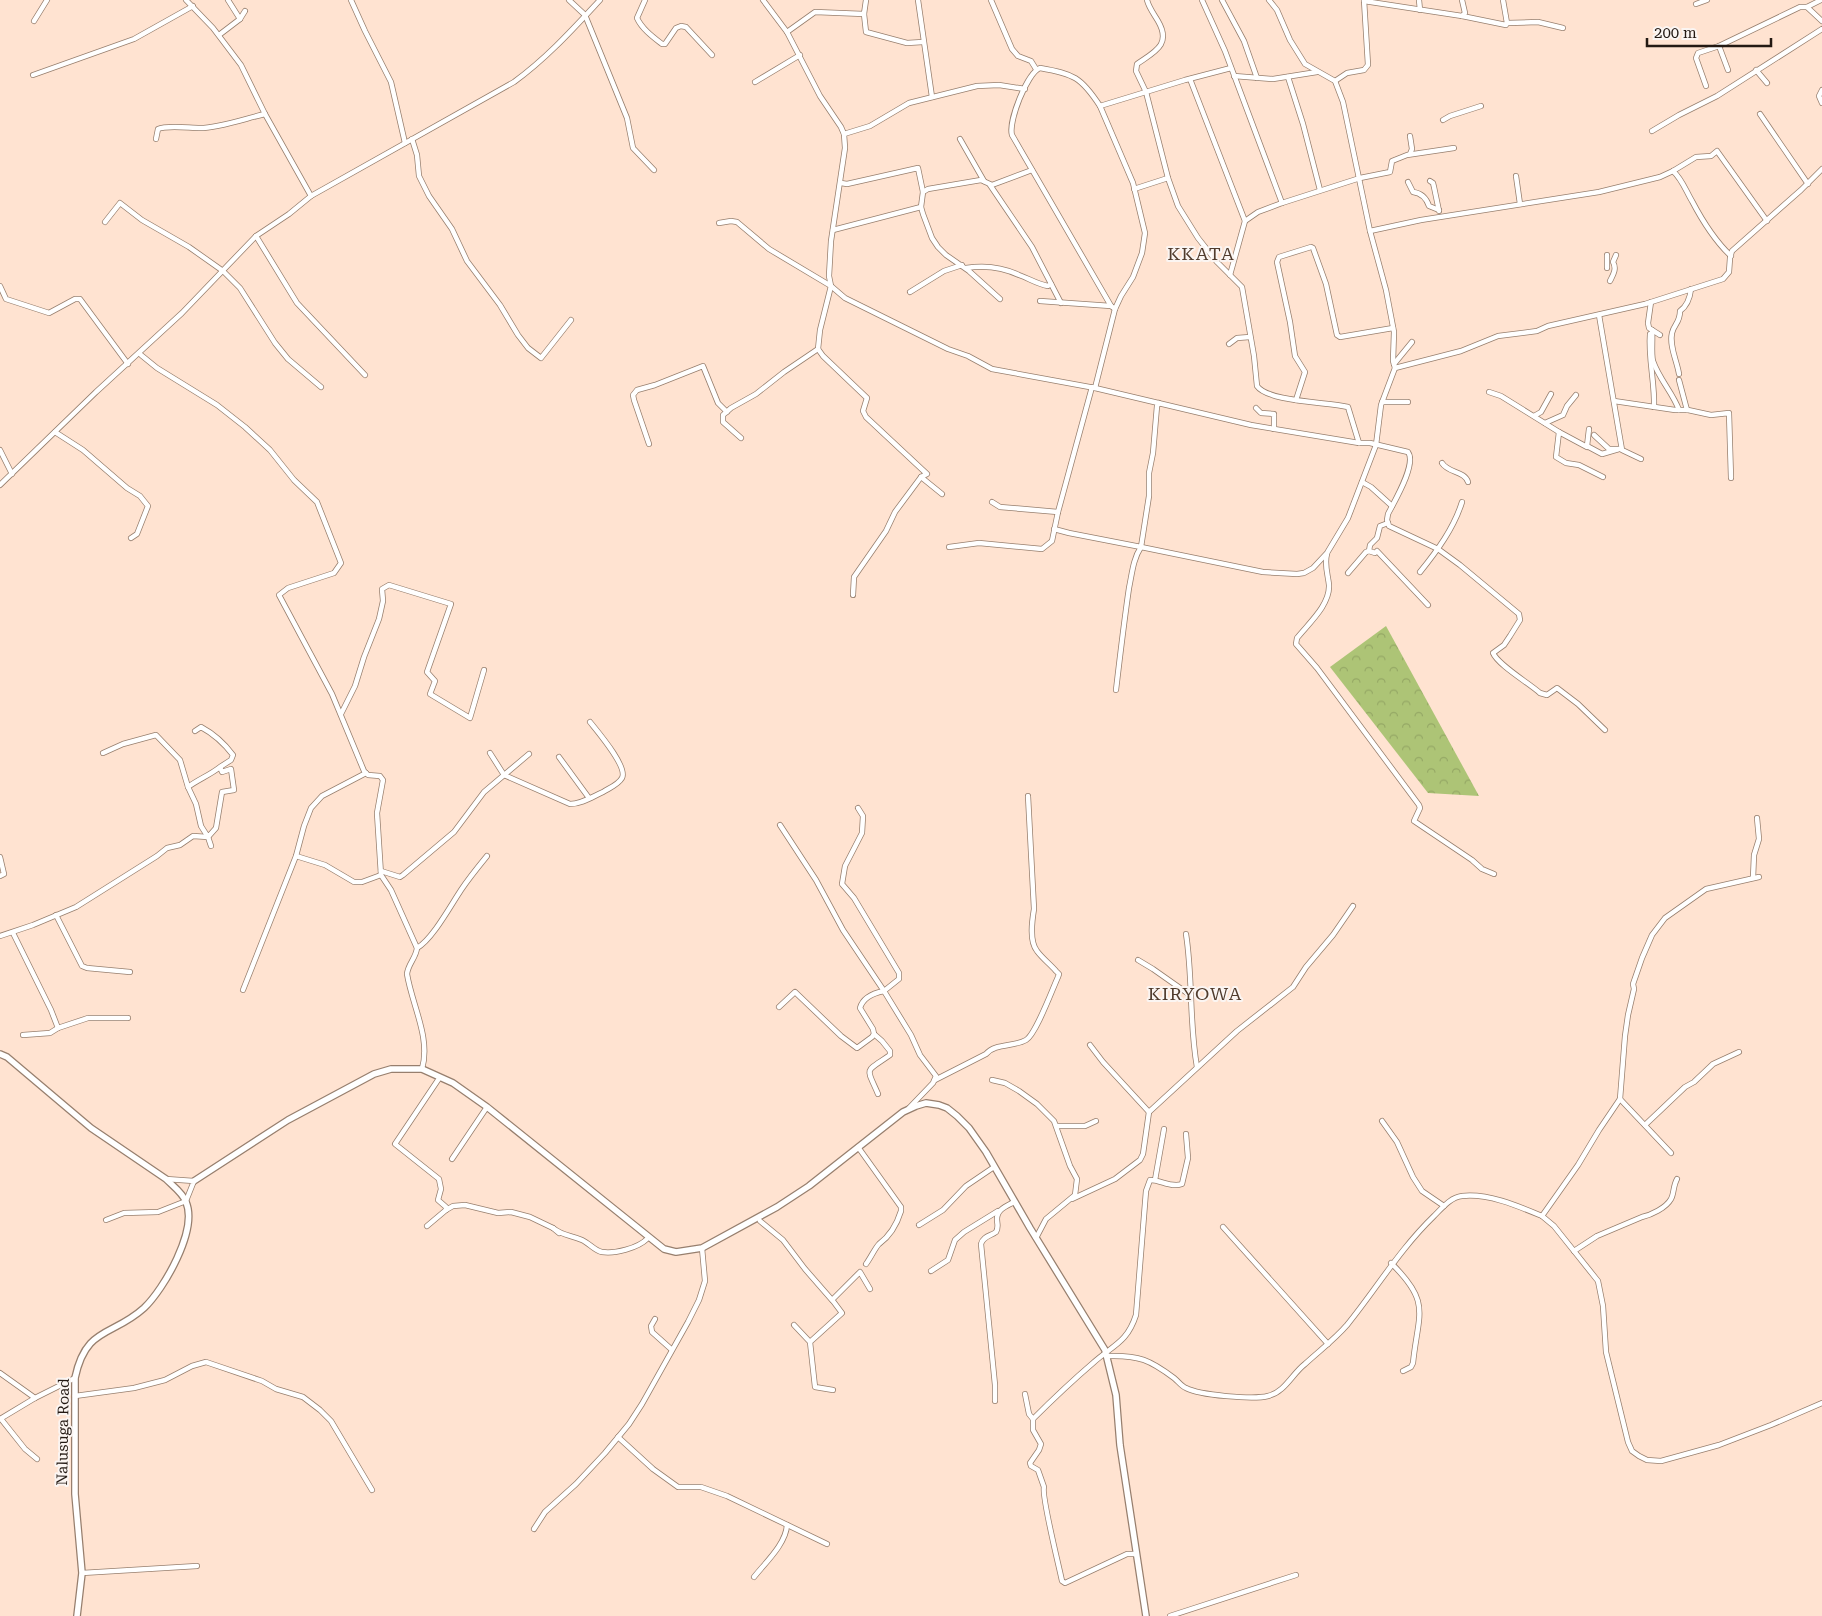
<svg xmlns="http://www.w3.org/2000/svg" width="1822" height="1616" viewBox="0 0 1822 1616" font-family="'Roboto Serif',serif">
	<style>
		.forest { fill: url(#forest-crowns) }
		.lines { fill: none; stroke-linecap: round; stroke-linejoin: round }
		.minor-casing { stroke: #977f6e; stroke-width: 6 }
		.tertiary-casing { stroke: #977f6e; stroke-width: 8 }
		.minor { stroke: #fff; stroke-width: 4.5 }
		.tertiary { stroke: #fff; stroke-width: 5.5 }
		.labels { text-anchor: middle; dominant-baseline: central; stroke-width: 4; stroke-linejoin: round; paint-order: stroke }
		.street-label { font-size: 15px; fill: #231913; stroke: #fbf5f2 }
		.quarter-label { font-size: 18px; letter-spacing: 1px; fill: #503b2c; stroke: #fbf5f2 }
	</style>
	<defs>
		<pattern id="forest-crowns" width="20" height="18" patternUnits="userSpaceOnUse" patternTransform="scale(1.25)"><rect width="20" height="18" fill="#adc476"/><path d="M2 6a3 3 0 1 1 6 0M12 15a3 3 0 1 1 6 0" fill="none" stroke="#95a865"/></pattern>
	</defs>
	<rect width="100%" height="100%" fill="#ffe3d1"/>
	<path class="forest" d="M 1386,626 L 1479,796 L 1428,793 L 1330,667 Z"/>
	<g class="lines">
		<defs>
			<g id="minor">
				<path d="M 186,0 L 213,28 L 241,65 L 265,114 L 311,196"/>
				<path d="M 351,0 L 365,31 L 391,82 L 405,143"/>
				<path d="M 569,0 L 585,15 L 627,118 L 633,148 L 654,170"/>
				<path d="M 645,0 L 637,18 C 642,29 653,37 662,44 L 665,44 L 676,28 L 681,26 L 686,27 L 712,55"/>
				<path d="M 918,0 L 932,97"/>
				<path d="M 991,0 L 1012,49 L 1018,56 L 1031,61 L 1036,69"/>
				<path d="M 1147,0 C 1149,8 1154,14 1158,21 C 1172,45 1154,52 1137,64 L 1136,71 L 1146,92 L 1168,178 L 1178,206 L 1198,238 L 1217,262 L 1242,287 L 1254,356 L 1257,386 C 1268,402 1328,402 1348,407 L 1359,443"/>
				<path d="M 1202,0 L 1225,51 L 1282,203 L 1258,212 L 1245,221 L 1230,275"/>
				<path d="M 1222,0 L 1244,41 L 1257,78"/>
				<path d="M 1419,0 L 1420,10"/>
				<path d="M 1364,1 L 1462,16 L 1465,13 L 1462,0"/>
				<path d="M 1696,4 L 1707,0"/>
				<path d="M 1807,7 L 1821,0"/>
				<path d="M 864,14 L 866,32 L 907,43 L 923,42"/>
				<path d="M 1462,16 L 1506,25 L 1507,23 L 1503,0"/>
				<path d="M 240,19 L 245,11"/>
				<path d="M 34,21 L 47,0"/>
				<path d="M 1507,23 L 1538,22 L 1563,28"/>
				<path d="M 787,32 L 815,12 L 864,14 L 866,0"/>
				<path d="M 219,35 L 240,19 L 228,0"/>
				<path d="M 1719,46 L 1728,70"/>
				<path d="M 1756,70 L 1767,83"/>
				<path d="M 33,75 L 134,39 L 193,6"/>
				<path d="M 1234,76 L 1273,79 L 1317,72"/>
				<path d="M 1288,77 L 1303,124 L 1320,190"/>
				<path d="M 1190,79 L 1245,221"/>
				<path d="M 1335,81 L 1347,73 L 1364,70 L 1368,65 L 1364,0"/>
				<path d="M 755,82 L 800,55"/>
				<path d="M 1706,86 L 1696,58 L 1698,53 L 1719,46 L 1800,7 L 1807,7 L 1822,21"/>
				<path d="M 1822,90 L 1819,96 L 1822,103"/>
				<path d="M 1760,114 L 1808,184"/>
				<path d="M 1443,120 L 1450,116 L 1481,106"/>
				<path d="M 1652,131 L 1679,115 L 1717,96 L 1822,29"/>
				<path d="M 844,134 L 870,126 L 909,103 L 977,86 L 999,85 L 1025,89"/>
				<path d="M 1410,136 L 1412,149 L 1410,154"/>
				<path d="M 156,139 L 158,129 C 167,125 189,128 200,128 C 219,128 247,118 265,114"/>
				<path d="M 412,139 L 417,155 L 419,176 L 429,196 L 452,229 L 467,261 L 500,305 L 518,335 L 528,348 L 541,358 L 571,320"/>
				<path d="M 960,139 L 984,181"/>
				<path d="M 1673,171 C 1682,179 1686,191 1692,201 C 1703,222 1714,240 1731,256"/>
				<path d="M 1516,176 L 1520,204"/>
				<path d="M 1430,181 L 1433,183 L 1434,187 L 1439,211"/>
				<path d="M 1408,182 L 1413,192 C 1421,193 1426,197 1429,206 L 1439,210"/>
				<path d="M 841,183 L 847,184 L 918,168 L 923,192"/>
				<path d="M 990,185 L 1032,247 L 1061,303"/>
				<path d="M 1134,189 L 1168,178"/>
				<path d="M 1282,203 L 1360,178 L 1390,172 L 1392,161 L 1407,155 L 1454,148"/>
				<path d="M 105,222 L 120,203 L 142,220 L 189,247 L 223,271 L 240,288 L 275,343 L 288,359 L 321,387"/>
				<path d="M 719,223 L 731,221 L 737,222 L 769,249 L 831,286 L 845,298 L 948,349 L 968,356 L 992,369 L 1095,388 L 1251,425 L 1359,443 L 1370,443 L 1408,452 C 1417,464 1394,502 1388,514 L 1387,520 L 1389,526 L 1438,549 L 1460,565 L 1519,614 L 1520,620 L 1510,636 L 1504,645 L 1493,653 C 1498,665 1529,683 1540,693 L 1547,695 L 1557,688 L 1578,704 L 1605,730"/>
				<path d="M 833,230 L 921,207"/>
				<path d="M 1370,231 L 1421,220 L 1599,192 L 1660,177 L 1673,171 L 1696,157 L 1711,156 L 1717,151 L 1767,221"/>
				<path d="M 256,236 L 297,303 L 365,375"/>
				<path d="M 966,268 C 984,265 1002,267 1019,275 C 1030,279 1037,284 1048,286 L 1051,284"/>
				<path d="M 1607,268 L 1607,255"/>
				<path d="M 1610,281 C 1613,275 1617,269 1613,262 L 1616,255"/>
				<path d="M 0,286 L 6,299 L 49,313 L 75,299 L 80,299 L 128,364"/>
				<path d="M 910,292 L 944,271 L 962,265"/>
				<path d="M 1000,299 L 969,271 L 946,255 L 938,247 L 932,238 L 923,214 L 921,207 L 923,192 L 928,189 L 981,180 L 992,185 L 1032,170"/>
				<path d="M 1040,301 L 1111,306"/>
				<path d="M 1651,302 L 1648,323 L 1649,328 L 1660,335"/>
				<path d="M 1115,309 L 1111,306 L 1012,135 C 1008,122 1027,73 1040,68 C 1074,74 1081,77 1100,106 L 1185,80 L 1231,68"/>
				<path d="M 1599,315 L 1622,450 L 1641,459"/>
				<path d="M 1652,330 C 1653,339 1651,352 1653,361 C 1659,379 1673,393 1679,410"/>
				<path d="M 1650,334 C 1648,358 1655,383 1654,407"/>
				<path d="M 1229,344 L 1237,338 L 1250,337"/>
				<path d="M 818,349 L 823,356 L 867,398 L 863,411 L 866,417 L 927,474 L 921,477 L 895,512 L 886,531 L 854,577 L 853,595"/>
				<path d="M 141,355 L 157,368 L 217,405 L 245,427 L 270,450 L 294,480 L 317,502 L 341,563 L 334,573 L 288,588 L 279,595 L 332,694 L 364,771 L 368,775 L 380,776 L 383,780 L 377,813 L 381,875 L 391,890 L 417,948 C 416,958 408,964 407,974 C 412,1005 431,1038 422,1069"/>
				<path d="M 1394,364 L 1412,342"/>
				<path d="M 1395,368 L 1461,351 L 1498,336 L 1537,331 L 1548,326 L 1645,304 L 1723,279 L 1729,272 L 1730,258 L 1732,251 L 1801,190 L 1822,169"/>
				<path d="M 1679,374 C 1677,361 1669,346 1672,333 C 1674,324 1680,323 1680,311 C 1687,306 1690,298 1691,289"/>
				<path d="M 1679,380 L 1687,410"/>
				<path d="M 1095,388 L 1115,309 L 1121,296 L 1133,277 L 1142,253 L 1145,233 L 1133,183 L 1100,106"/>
				<path d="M 1489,392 L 1501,396 L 1559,432"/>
				<path d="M 1296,400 L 1305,372 L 1295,356 L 1290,322 L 1277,262 L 1279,257 L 1311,247 L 1313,248 L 1326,284 L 1337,335 L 1340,337 L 1393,328"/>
				<path d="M 1614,401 L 1675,410 L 1688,410 L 1711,415 L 1729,413 L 1731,478"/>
				<path d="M 1382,402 L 1408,402"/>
				<path d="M 1256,408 L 1261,413 L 1274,414 L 1274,429"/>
				<path d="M 1534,416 L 1541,412 L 1551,394"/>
				<path d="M 1545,423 L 1563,415 L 1567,406 L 1576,395"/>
				<path d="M 1589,429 L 1587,446 L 1602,454 L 1619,449"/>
				<path d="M 55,432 L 83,450 L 127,488 L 140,496 L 148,506 L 137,534 L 131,538"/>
				<path d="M 1594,435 L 1609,449 L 1618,449"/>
				<path d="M 741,438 L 723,422 L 723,415 L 731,408 L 756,394 L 784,372 L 818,349 L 820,330 L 831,286 L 829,276 L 831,241 L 845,148 L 844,134 L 841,127 L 820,96 L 787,32 L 763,0"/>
				<path d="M 649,444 L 634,400 L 633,395 L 637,390 L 655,385 L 703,366 L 718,403 L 727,412"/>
				<path d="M 1587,447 L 1559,432 L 1556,457 L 1566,463 L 1579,465 L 1603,477"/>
				<path d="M 0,450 L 12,474"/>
				<path d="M 1442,463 C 1448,473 1465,471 1468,482"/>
				<path d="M 921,477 L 942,494"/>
				<path d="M 1362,482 L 1371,487 L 1392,506"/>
				<path d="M 0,485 L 96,392 L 182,313 L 256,236 L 289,214 L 311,196 L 514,82 C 547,58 573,29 600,0"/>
				<path d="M 992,502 L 1000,507 L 1058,512"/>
				<path d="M 1388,523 L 1380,526 L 1377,538 L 1370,545 L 1369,551 L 1375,553 L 1377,551 L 1428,605"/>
				<path d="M 1054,529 L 1069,533 L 1141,547 L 1149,496 L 1149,473 L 1153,453 L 1157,406 L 1159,403"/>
				<path d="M 949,547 L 979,543 L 1042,549 L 1052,541 L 1058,512 L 1092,387"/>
				<path d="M 1327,554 C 1324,564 1328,575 1329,585 C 1330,605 1309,623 1297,638 L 1296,644 L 1317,668 L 1419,805 L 1420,808 L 1414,821 L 1472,860 L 1482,869 L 1494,874"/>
				<path d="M 1420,572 C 1437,551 1454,528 1462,502"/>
				<path d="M 1348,573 L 1366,552 L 1369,551"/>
				<path d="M 1116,690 C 1120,656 1124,622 1129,588 C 1132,574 1133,559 1141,547 L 1263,572 L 1297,574 L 1304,573 L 1313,568 L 1327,553 L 1348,518 L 1376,445 L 1381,405 L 1395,368 L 1393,361 L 1394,332 L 1386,290 L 1370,231 L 1343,102 L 1335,81 L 1305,64 L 1290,40 L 1277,10 L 1269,0"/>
				<path d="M 341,714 L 355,686 L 364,657 L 379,619 L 383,601 L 382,589 L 389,585 L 451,604 L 427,672 L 435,681 L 430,694 L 470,718 L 484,670"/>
				<path d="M 195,731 L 201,727 C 214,734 224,743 233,755 L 231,760 L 220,767 L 222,772 L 231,769 L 234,790 L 222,792 L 216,828 L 208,837 L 201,826 L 196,804 L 188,787 C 199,779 210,775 220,767"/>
				<path d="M 103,753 L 123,744 L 156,735 L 180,760 L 188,787"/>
				<path d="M 490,753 L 504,775 L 570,804 C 582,804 592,797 603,792 C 609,788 618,785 622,778 C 628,767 598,732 590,722"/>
				<path d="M 559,757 L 589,798"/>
				<path d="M 780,825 L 816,880 L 843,930 L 884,991 L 899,979 L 899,973 L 854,898 L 842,884 L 845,866 L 862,833 L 863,816 L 858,808"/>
				<path d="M 296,856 L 325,865 L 354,882 L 362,882 L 381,875"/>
				<path d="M 0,857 L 4,874 L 0,876"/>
				<path d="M 381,871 L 400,877 L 403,875 L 454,832 L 484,792 L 529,754"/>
				<path d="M 1759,877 L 1706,889 L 1665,918 L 1652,935 L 1642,958 L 1633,984 L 1634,989 L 1628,1015 L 1625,1036 L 1620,1099 L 1599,1130 L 1578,1165 L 1542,1216 L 1554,1226 L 1598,1281 L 1603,1306 L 1606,1352 L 1628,1442 L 1632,1451 L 1639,1456 L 1647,1460 L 1661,1461 L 1719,1445 L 1771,1425 L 1822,1403"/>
				<path d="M 1753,878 L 1754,855 L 1759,839 L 1757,818"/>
				<path d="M 56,915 L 82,966 L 87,968 L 130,972"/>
				<path d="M 13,933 L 51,1010 L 58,1028 L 50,1033 L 23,1035"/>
				<path d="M 1186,934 C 1193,978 1189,1023 1197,1067"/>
				<path d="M 0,936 L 33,925 L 76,907 L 157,856 L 167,848 L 180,845 L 193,836 L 208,837 L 211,846"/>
				<path d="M 417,948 C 432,940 451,905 461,890 C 469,878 478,867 487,856"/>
				<path d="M 1138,960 L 1153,969 L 1190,995"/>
				<path d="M 243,990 L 296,856 L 304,826 L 311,808 L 322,796 L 366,773"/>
				<path d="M 779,1007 L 795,992 L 841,1036 L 857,1048 L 872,1037 L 874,1034 L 873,1029 L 860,1008 C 863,997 874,993 884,991 L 911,1035 L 920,1055 L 936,1076 L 933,1083 L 909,1108"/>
				<path d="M 58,1028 L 88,1018 L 128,1018"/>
				<path d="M 874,1034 L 882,1041 L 890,1051 L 890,1055 C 864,1073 866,1066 878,1094"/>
				<path d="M 440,1077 L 395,1144 L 439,1179 L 441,1189 L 438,1200 L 446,1207 L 446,1210"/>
				<path d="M 935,1080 L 986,1054 C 995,1043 1014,1047 1026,1040 C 1036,1034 1052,990 1058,977 L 1059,974 L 1056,971 C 1050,964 1042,958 1037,951 C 1029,941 1032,921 1034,909 L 1028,796"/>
				<path d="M 992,1080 L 1005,1083 L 1019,1091 L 1037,1104 L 1054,1121 L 1070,1166 L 1077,1179 L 1075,1195 L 1046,1219 L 1036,1238"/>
				<path d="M 1620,1099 L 1671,1153"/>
				<path d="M 1149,1112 L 1237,1031 L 1293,987 L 1306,967 L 1333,935 L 1353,906"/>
				<path d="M 1382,1121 L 1397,1142 L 1413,1177 L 1422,1191 L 1444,1206"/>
				<path d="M 1645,1125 L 1685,1087 L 1694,1082 L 1713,1064 L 1739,1052"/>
				<path d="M 1057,1126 L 1085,1126 L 1096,1121"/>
				<path d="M 858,1147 L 901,1207 L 901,1211 C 897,1224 890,1236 879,1244 C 875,1248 870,1259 866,1264"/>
				<path d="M 452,1159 L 487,1107"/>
				<path d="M 1155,1180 L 1164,1129"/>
				<path d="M 1072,1199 L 1115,1179 L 1140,1160 L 1143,1154 L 1149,1112 L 1103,1062 L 1090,1045"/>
				<path d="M 106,1220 L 124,1213 L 158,1212 L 186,1201 L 194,1181 L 166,1179"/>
				<path d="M 760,1221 L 783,1240 L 805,1269 L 832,1300 L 860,1272 L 870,1289"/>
				<path d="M 919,1225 L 943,1210 L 966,1186 L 994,1167"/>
				<path d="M 427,1226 L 446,1210 L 453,1206 L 465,1205 L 498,1213 L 511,1212 L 530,1217 L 553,1228"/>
				<path d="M 1223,1227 L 1328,1344"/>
				<path d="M 559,1233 L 553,1228 C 563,1236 571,1235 582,1240 C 589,1243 595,1251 602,1252 C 615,1254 638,1248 647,1239"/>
				<path d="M 1574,1251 L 1597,1236 L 1642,1217 C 1651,1215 1666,1208 1671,1199 C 1674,1194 1673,1186 1677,1179"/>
				<path d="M 1391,1263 C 1432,1303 1418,1313 1413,1363 L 1411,1367 L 1403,1371"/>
				<path d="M 931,1271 L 948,1260 L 955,1240 L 964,1232 L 998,1211"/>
				<path d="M 833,1301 L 842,1313 L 810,1342 L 794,1325 L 810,1342 L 815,1387 L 833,1390"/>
				<path d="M 655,1319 L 651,1326 L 652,1332 L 671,1349"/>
				<path d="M 1108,1356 C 1139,1355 1150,1360 1174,1378 C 1178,1381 1181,1386 1186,1388 C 1199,1395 1253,1400 1268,1396 C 1285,1392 1292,1374 1305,1364 C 1319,1351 1334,1340 1347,1325 C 1377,1288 1399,1250 1434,1216 C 1442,1208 1451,1197 1462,1196 C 1488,1193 1518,1206 1542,1216"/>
				<path d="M 0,1373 L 35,1398"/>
				<path d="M 1025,1394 L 1029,1414 L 1033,1419 L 1033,1430 L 1041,1444 L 1039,1450 L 1030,1463 L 1031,1466 L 1038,1470 L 1044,1487 C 1041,1495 1059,1566 1062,1581 L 1065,1583 L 1127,1554 L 1135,1554"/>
				<path d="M 75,1396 L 134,1388 L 165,1380 L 192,1366 L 206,1362 L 262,1381 L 276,1389 L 303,1397 L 320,1410 L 331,1421 L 372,1490"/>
				<path d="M 995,1401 L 995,1385 L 981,1244 C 983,1236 991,1236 996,1232 C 999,1227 997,1224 997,1219 C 997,1209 1007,1206 1014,1202"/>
				<path d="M 0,1419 L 35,1398 L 75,1378"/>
				<path d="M 1,1419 L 25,1449 L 37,1459"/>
				<path d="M 1033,1419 C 1052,1400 1072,1381 1093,1363 C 1113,1345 1127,1343 1136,1315 L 1146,1191 L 1150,1180 C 1161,1180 1171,1188 1182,1184 L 1188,1158 L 1186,1134"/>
				<path d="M 618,1437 L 653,1469 L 678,1487 L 701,1487 L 727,1496 L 827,1544"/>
				<path d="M 534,1529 L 545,1512 L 576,1484 L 605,1453 L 629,1424 L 642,1404 L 688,1322 L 699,1300 L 705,1281 L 702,1248"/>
				<path d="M 82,1573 L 197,1566"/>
				<path d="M 754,1577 C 765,1563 786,1544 787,1525"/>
				<path d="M 1170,1616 L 1296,1575"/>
			</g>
			<g id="tertiary">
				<path d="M 0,1054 L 7,1057 L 91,1128 L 166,1179 C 173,1186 183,1193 186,1202 C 198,1230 164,1289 144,1308 C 112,1337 86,1326 75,1378 L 75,1494 L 82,1573 L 77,1616"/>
				<path d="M 194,1181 L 288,1120 L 374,1074 L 391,1069 L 422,1069 L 453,1083 L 487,1107 L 664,1249 L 676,1252 L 702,1248 L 777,1207 L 809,1186 L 903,1112 L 916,1106 L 926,1103 L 939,1105 L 947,1108 L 957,1116 L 969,1128 L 986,1152 L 1030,1228 L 1105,1350 L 1116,1395 L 1120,1445 L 1146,1616"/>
			</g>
		</defs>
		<use href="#minor" class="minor-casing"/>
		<use href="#tertiary" class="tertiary-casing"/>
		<use href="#minor" class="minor"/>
		<use href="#tertiary" class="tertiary"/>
	</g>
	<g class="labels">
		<g class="street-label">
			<text transform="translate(63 1432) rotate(-89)">Nalusuga Road</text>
		</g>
		<g class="quarter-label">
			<text x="1201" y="253">KKATA</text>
			<text x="1195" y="993">KIRYOWA</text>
		</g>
	</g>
	<path d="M1647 38v8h124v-8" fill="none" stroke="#231913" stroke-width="2.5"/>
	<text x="1654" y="38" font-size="15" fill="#231913" stroke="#fbf5f2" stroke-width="4" paint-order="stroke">200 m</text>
</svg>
